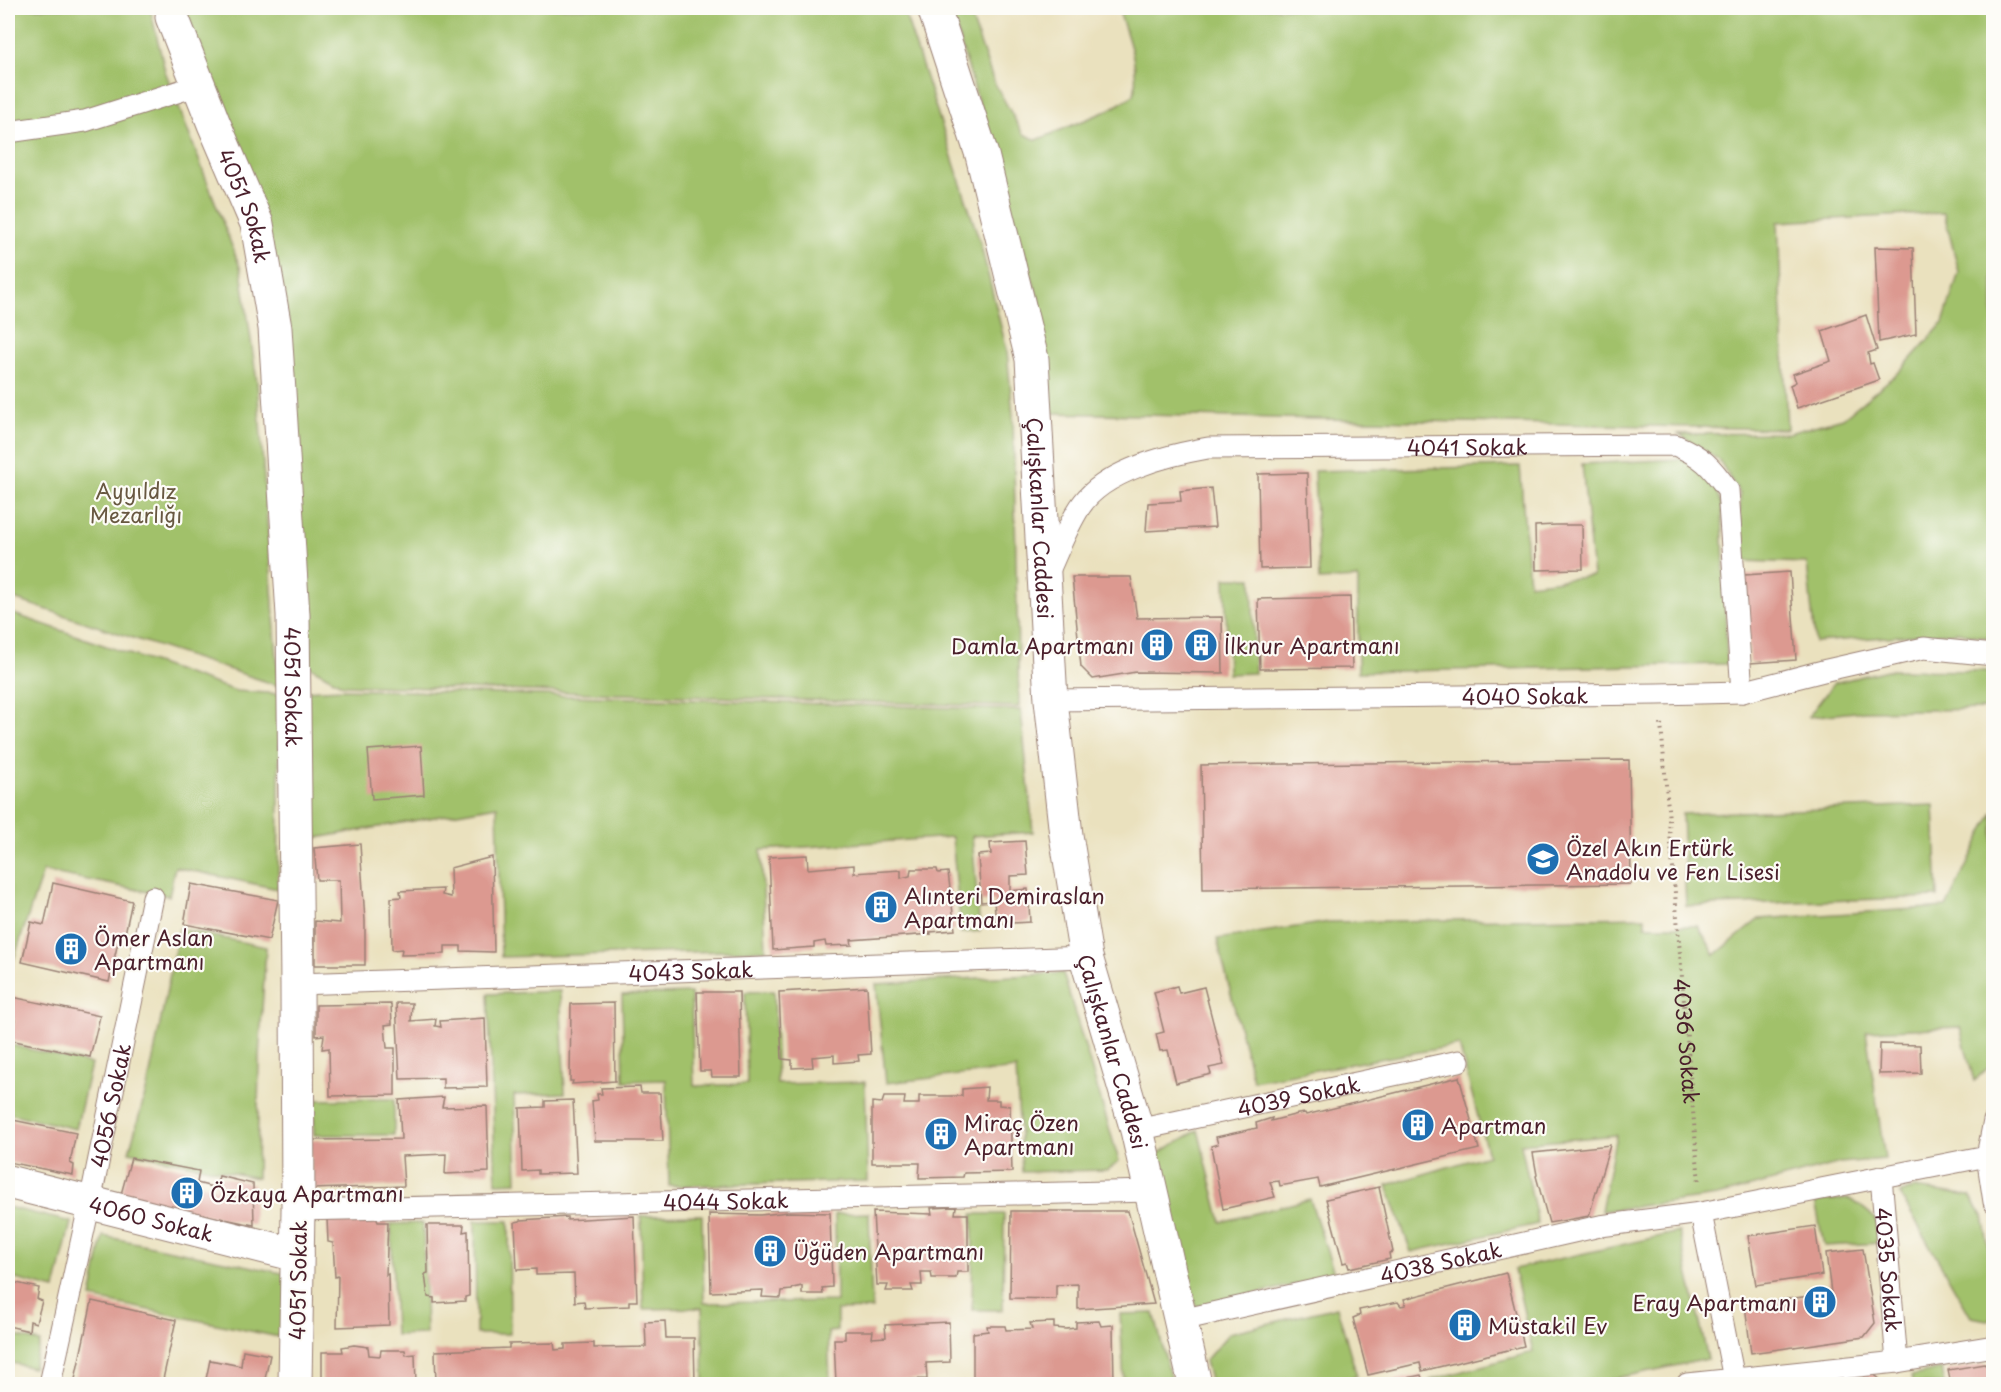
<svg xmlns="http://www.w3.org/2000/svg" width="2001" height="1392" viewBox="0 0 2001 1392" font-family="'Playpen Sans',sans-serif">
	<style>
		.green { fill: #a1c16a; stroke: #76704a; stroke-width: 1.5 }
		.building { fill: #dc9990 }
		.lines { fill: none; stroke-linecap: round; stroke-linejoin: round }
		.lane-casing { stroke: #9a8074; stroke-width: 23 }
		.street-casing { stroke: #9a8074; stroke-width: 35 }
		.secondary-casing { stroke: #9a8074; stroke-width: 35 }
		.path { stroke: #9a8074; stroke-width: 4; stroke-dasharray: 1.5 4.5; stroke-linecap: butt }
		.lane { stroke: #fff; stroke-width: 21 }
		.street { stroke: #fff; stroke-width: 33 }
		.secondary { stroke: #fff; stroke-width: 33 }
		.labels { text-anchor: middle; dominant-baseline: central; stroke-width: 4.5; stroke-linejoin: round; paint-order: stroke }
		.street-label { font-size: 21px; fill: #4a1f2b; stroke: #fdfcf7 }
		.park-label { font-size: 21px; fill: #685841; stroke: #fdfcf7 }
		.poi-label { font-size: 21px; fill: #4a1f2b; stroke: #fdfcf7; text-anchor: start }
	</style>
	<rect width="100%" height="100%" fill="#fdfcf7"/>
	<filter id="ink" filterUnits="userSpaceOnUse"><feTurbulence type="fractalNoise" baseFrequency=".0167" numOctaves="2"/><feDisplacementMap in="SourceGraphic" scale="12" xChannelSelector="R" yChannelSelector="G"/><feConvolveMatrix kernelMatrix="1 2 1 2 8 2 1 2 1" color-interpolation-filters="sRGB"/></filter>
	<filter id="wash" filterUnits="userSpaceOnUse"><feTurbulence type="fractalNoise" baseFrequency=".008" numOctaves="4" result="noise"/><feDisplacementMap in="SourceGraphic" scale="24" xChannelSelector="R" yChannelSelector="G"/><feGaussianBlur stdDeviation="1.35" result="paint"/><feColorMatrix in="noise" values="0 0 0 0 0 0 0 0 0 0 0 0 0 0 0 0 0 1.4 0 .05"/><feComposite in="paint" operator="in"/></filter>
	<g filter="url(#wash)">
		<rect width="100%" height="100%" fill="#eae1be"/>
		<g class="green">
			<path d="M 8,8 L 150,8 L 165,71 L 241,270 L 257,382 L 279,686 L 8,597 Z"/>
			<path d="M 188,8 L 903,8 L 980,242 L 1007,351 L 1013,416 L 1019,707 L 343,685 L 307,665 L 288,319 L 186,22 Z"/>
			<path d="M 950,8 L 968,8 L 993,80 L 1023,134 L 1037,140 L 1109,110 L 1134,95 C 1140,64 1127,37 1118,8 L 1993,8 L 1993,639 L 1958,632 L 1815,642 L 1807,563 L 1741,561 L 1740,494 L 1719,460 L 1679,434 L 1789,433 L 1843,418 L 1899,372 L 1943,323 L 1959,272 L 1944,213 L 1778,222 L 1787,429 L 1050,413 L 1040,304 Z"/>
			<path d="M 1683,459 L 1706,472 L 1717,490 L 1722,505 L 1727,664 L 1358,672 L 1358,578 L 1319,580 L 1314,471 L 1520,466 L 1529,584 L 1593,576 L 1582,464 Z"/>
			<path d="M 1225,578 L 1252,578 L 1255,673 L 1228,674 Z"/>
			<path d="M 8,612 L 236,691 L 280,694 L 278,889 L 175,867 L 169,896 L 43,871 L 10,971 L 8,970 Z"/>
			<path d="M 1887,670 L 1986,671 L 1993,673 L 1993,709 L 1864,711 L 1808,717 L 1834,683 Z"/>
			<path d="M 343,689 L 1021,710 L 1033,832 L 972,836 L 980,931 L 961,933 L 952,837 L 761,850 L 766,950 L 501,957 L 497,806 L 311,839 L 302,691 Z"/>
			<path d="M 1934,805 L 1938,897 L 1686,906 L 1682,814 Z"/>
			<path d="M 1993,812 L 1993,1063 L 1974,1081 L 1960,1027 L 1866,1031 L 1885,1159 L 1840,1163 L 1717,1196 L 1601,1211 L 1616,1135 L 1521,1144 L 1538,1224 L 1411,1252 L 1387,1185 L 1488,1155 L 1459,1045 L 1253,1081 L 1217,939 L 1329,922 L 1645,917 L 1645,926 L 1698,926 L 1715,955 L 1759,919 L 1946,907 Z"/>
			<path d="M 179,929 L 266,947 L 259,1057 L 257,1178 L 129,1152 L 148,1084 Z"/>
			<path d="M 1063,973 L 1119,1161 L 1108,1170 L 1022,1172 L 1016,1069 L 886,1083 L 876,984 Z"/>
			<path d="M 560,991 L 565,1093 L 514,1095 L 517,1182 L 496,1183 L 488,994 Z"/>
			<path d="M 774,991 L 777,1084 L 865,1082 L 868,1181 L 669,1186 L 666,1080 L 624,1081 L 622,995 L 691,993 L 694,1086 L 747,1084 L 745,992 Z"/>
			<path d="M 8,1044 L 91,1064 L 76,1129 L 8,1113 Z"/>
			<path d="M 394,1099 L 394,1135 L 314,1135 L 314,1100 Z"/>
			<path d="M 1198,1130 L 1221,1222 L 1310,1199 L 1335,1276 L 1196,1307 L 1157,1154 Z"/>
			<path d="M 1914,1188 L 1970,1196 L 1983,1216 L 1993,1272 L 1993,1315 L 1988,1320 L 1971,1317 L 1900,1194 Z"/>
			<path d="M 1850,1199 C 1869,1212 1881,1218 1882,1243 L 1824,1246 L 1815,1201 Z"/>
			<path d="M 8,1207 L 71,1222 L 55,1289 L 8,1277 Z"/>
			<path d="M 869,1213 L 872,1309 L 837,1310 L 837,1331 L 828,1332 L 830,1384 L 704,1384 L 702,1308 L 643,1309 L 641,1216 L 702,1215 L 704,1303 L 836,1301 L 835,1214 Z"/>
			<path d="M 973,1214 L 1004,1214 L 1003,1310 L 972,1310 Z"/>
			<path d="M 475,1221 L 509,1221 L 510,1334 L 476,1334 Z"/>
			<path d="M 423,1223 L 426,1334 L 395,1335 L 391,1224 Z"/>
			<path d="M 1679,1232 L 1708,1359 L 1598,1382 L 1596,1384 L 1431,1384 L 1430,1380 L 1533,1352 L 1514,1269 Z"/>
			<path d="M 103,1236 L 292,1275 L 279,1337 L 91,1298 Z"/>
			<path d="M 1337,1307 L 1357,1376 L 1331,1384 L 1211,1384 L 1205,1361 L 1229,1333 Z"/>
			<path d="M 1154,1313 L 1172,1384 L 1124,1384 L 1120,1314 Z"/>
			<path d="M 8,1334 L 40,1342 L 33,1368 L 8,1362 Z"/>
			<path d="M 1942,1369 L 1945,1384 L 1913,1384 L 1911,1376 Z"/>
		</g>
		<g id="blocks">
			<g class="building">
				<path d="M 1875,247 L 1913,248 L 1916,334 L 1879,342 Z"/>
				<path d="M 1866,315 L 1877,350 L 1868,353 L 1870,364 L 1873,363 L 1879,380 L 1797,408 L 1790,385 L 1796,382 L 1793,374 L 1831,361 L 1822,331 Z"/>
				<path d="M 1307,473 L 1310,568 L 1260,569 L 1258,474 Z"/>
				<path d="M 1211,488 L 1215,527 L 1146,531 L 1148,503 L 1181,501 L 1180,491 Z"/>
				<path d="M 1556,525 L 1582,525 L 1583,569 L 1536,570 L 1535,526 Z"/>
				<path d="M 1790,572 L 1796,660 L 1750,663 L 1744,575 Z"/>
				<path d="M 1072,577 L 1131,577 L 1137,618 L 1222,617 L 1223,673 L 1136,672 L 1093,679 L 1081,667 Z"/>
				<path d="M 1350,597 L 1352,668 L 1260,669 L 1258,599 Z"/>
				<path d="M 421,746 L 424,795 L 372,799 L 368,750 Z"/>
				<path d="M 1629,760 L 1631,884 L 1203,889 L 1201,765 Z"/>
				<path d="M 1025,841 L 1028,875 L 1010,876 L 1010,891 L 1028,889 L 1030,922 L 996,924 L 994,901 L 981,902 L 978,855 L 991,854 L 990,843 Z"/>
				<path d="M 360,844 L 365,921 L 365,965 L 315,965 L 315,921 L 340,923 L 339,880 L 317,880 L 314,848 Z"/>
				<path d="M 807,855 L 808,869 L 854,865 L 854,873 L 901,870 L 901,878 L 910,876 L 911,869 L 937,869 L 938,873 L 948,872 L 955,930 L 930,932 L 931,934 L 851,940 L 852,945 L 826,946 L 825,941 L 814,943 L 814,947 L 773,950 L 769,857 Z"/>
				<path d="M 492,857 L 494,952 L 461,951 L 461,946 L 445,946 L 445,954 L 401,955 L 402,949 L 392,950 L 391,898 L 401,897 L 400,891 L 443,889 L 442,895 L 451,897 L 450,868 Z"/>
				<path d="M 53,883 L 132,901 L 123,943 L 118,942 L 109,982 L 22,962 L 31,922 L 44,925 Z"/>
				<path d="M 191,884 L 278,900 L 269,940 L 184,924 Z"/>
				<path d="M 1177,986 L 1179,993 L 1204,987 L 1224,1065 L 1209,1068 L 1211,1074 L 1176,1083 L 1168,1050 L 1160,1051 L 1156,1034 L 1164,1032 L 1154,992 Z"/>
				<path d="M 867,987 L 871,1054 L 858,1055 L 859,1061 L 834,1063 L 834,1055 L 812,1057 L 813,1067 L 792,1068 L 792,1060 L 782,1059 L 779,992 Z"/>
				<path d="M 697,992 L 739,992 L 741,1077 L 712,1077 L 711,1071 L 700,1071 Z"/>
				<path d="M 8,996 L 100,1016 L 90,1057 L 10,1040 L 15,1020 L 8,1017 Z"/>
				<path d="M 396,1003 L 412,1003 L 411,1021 L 436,1019 L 435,1026 L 441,1027 L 440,1021 L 485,1018 L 487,1087 L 443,1088 L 443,1078 L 400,1079 Z"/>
				<path d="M 614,1003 L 615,1081 L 572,1084 L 573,1081 L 570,1081 L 571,1004 Z"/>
				<path d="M 391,1004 L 392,1024 L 385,1025 L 387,1048 L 395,1048 L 395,1095 L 330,1096 L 329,1048 L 322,1049 L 324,1035 L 316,1036 L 316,1005 Z"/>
				<path d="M 1880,1044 L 1920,1045 L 1921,1073 L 1879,1074 Z"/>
				<path d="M 1459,1077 L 1479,1149 L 1320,1187 L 1318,1179 L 1280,1186 L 1279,1181 L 1270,1182 L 1275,1197 L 1223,1209 L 1211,1146 L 1218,1144 L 1216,1137 L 1257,1128 L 1256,1123 L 1272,1118 L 1271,1121 L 1298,1114 L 1305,1113 L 1306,1115 Z"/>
				<path d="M 640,1087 L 641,1093 L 660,1093 L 663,1141 L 595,1141 L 592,1101 L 598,1100 L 597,1094 L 602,1094 L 601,1088 Z"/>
				<path d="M 987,1087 L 986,1100 L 999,1100 L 999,1105 L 1010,1106 L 1012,1172 L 964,1173 L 963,1177 L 919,1178 L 920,1163 L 872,1163 L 872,1102 L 882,1103 L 884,1097 L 905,1097 L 904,1104 L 919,1104 L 919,1096 L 962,1096 L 962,1089 Z"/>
				<path d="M 444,1097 L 442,1107 L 487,1106 L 489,1172 L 445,1174 L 446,1154 L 402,1156 L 404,1186 L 312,1189 L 310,1140 L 401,1139 L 399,1100 Z"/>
				<path d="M 573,1100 L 577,1173 L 538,1174 L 538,1170 L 522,1171 L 520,1108 L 545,1107 L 545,1101 Z"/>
				<path d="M 8,1119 L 76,1133 L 70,1163 L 74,1165 L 73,1175 L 8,1162 Z"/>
				<path d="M 1610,1145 L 1589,1216 L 1549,1223 L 1536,1176 L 1537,1175 L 1533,1153 Z"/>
				<path d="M 131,1158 L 199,1171 L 197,1183 L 216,1188 L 219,1176 L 253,1184 L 254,1225 L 120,1198 Z"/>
				<path d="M 1379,1187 L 1393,1252 L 1389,1253 L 1390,1259 L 1349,1268 L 1347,1262 L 1343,1263 L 1326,1199 Z"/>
				<path d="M 956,1207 L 955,1214 L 968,1214 L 968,1272 L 957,1272 L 956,1278 L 932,1278 L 931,1272 L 921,1272 L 922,1285 L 911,1285 L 913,1291 L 886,1291 L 888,1285 L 877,1285 L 873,1212 L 932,1214 L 931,1208 Z"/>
				<path d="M 1011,1211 L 1128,1211 L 1154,1304 L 1078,1309 L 1078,1284 L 1056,1285 L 1056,1299 L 1010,1298 Z"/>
				<path d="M 789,1212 L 830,1213 L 832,1287 L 822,1288 L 823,1294 L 802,1294 L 802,1286 L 793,1288 L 792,1290 L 782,1291 L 781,1298 L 762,1297 L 763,1290 L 711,1292 L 709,1214 L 760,1215 Z"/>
				<path d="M 634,1216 L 637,1301 L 629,1301 L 629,1306 L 585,1308 L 584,1301 L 575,1302 L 574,1274 L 536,1275 L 536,1269 L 517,1270 L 515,1222 L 520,1221 L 521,1220 L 567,1217 L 567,1220 Z"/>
				<path d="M 376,1217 L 378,1222 L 388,1222 L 386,1275 L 388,1274 L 389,1325 L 337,1327 L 338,1276 L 335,1277 L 333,1243 L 328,1242 L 327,1218 Z"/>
				<path d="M 427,1225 L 464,1225 L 463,1232 L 468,1231 L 469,1296 L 465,1297 L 465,1301 L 434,1303 L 434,1298 L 428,1297 L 425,1274 L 428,1273 Z"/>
				<path d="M 1815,1226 L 1822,1275 L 1756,1285 L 1748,1236 Z"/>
				<path d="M 1863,1249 L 1875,1323 L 1864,1337 L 1751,1353 L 1745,1305 L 1831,1293 L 1826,1253 Z"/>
				<path d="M 1506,1273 L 1524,1346 L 1422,1371 L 1420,1363 L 1368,1375 L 1353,1318 L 1360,1315 L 1359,1310 L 1398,1302 L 1401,1306 L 1406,1305 L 1404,1299 Z"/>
				<path d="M 8,1281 L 39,1288 L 37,1299 L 42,1301 L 36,1323 L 30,1321 L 29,1331 L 8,1326 Z"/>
				<path d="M 92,1301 L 176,1320 L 162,1384 L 74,1384 Z"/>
				<path d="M 665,1321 L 666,1338 L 694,1338 L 695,1384 L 436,1384 L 435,1351 L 509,1348 L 509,1344 L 554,1343 L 555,1350 L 565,1349 L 565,1344 L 594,1343 L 594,1348 L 646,1347 L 645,1322 Z"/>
				<path d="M 1099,1321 L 1101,1326 L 1113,1325 L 1114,1384 L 973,1384 L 973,1333 L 988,1331 L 987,1326 L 1005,1326 L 1006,1330 L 1032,1329 L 1030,1323 L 1054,1322 L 1054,1328 L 1066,1329 L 1076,1328 L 1076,1322 Z"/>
				<path d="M 949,1322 L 950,1362 L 926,1363 L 927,1379 L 886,1380 L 886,1384 L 836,1384 L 834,1339 L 845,1339 L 845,1331 L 873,1331 L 872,1338 L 886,1337 L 885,1325 Z"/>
				<path d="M 354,1345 L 368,1347 L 369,1355 L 380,1356 L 381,1350 L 405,1350 L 406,1355 L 415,1354 L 416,1384 L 322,1384 L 322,1352 L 343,1352 L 342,1347 Z"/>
				<path d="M 243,1350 L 270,1355 L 264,1384 L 205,1384 L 210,1360 L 241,1366 Z"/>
				<path d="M 1984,1364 L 1994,1370 L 1994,1384 L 1951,1384 L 1948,1370 Z"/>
				<path d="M 1872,1373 L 1886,1384 L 1836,1384 L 1836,1379 Z"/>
				<path d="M 1421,1375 L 1424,1384 L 1381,1384 L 1381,1383 Z"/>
			</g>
		</g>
	</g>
	<g filter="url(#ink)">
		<use href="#blocks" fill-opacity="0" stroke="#9a8074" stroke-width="1.5"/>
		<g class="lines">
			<defs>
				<g id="lane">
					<path d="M 8,132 L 85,121 L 199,85"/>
					<path id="s2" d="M 1048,573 C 1058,551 1067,527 1080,507 C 1103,471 1168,455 1208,448 L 1675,445 C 1702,456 1711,466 1728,490 L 1742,692"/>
					<path id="s3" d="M 1051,700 L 1658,694 L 1742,692 L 1827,670 L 1924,648 L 1994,655"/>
					<path id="s4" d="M 297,984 L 1086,957"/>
					<path d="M 1994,1121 L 1987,1156 L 1994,1202"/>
					<path id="s5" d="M 1137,1130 L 1459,1061"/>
					<path id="s6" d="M 1881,1177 L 1897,1362"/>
					<path id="s7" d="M 298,1210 L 1152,1191"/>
					<path d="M 1701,1213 L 1735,1384"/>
					<path id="s8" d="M 1181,1320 L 1600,1226 L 1701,1213 L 1987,1156"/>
					<path id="s9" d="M 50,1384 L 90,1202 L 153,897"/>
					<path d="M 1687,1384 L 1897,1362 L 1994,1346"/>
				</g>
				<g id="street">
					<path id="s10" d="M 173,8 L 172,17 L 214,124 L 257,224 L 275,328 L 293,615 L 297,984 L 298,1210 L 295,1384"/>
					<path id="s11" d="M 8,1182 L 297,1255"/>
				</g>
				<g id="secondary">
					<path id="s12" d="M 934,8 L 982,155 L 1032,359 L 1051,700 L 1066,835 L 1086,957 L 1137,1130 L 1195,1384"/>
				</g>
			</defs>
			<use href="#lane" class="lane-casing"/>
			<use href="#street" class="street-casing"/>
			<use href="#secondary" class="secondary-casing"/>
			<path class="path" id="s1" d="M 1661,724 L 1699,1183"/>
			<use href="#lane" class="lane"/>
			<use href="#street" class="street"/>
			<use href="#secondary" class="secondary"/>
		</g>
	</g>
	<defs>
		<symbol id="building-disc" viewBox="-11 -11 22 22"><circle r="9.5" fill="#1f6fb2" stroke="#fdfcf7"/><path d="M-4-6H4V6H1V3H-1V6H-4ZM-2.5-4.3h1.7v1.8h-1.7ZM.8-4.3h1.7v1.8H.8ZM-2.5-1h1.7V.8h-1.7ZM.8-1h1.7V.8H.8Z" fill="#fff"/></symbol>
		<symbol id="school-disc" viewBox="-11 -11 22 22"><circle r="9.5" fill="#1f6fb2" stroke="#fdfcf7"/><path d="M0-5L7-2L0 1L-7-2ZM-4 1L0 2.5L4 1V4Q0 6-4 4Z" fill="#fff"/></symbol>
	</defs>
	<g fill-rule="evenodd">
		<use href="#building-disc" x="1138" y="626" width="38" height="38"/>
		<use href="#building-disc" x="1182" y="626" width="38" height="38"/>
		<use href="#school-disc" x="1524" y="840" width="38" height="38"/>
		<use href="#building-disc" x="862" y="888" width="38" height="38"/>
		<use href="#building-disc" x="52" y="930" width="38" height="38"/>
		<use href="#building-disc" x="1399" y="1106" width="38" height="38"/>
		<use href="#building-disc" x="922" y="1115" width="38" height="38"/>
		<use href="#building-disc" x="168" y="1174" width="38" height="38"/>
		<use href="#building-disc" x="751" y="1232" width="38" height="38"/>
		<use href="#building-disc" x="1801" y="1283" width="38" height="38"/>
		<use href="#building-disc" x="1446" y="1306" width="38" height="38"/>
	</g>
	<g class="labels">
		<g class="street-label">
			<text stroke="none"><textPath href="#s10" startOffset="212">4051 Sokak</textPath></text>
			<text stroke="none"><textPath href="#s2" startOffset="477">4041 Sokak</textPath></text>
			<text stroke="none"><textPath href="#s12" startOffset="524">Çalışkanlar Caddesi</textPath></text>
			<text stroke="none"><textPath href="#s10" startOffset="698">4051 Sokak</textPath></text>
			<text stroke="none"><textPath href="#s3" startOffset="474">4040 Sokak</textPath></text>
			<text stroke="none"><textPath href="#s4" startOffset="394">4043 Sokak</textPath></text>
			<text stroke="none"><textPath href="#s1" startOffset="318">4036 Sokak</textPath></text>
			<text stroke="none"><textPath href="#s12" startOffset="1064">Çalışkanlar Caddesi</textPath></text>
			<text stroke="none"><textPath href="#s5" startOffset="165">4039 Sokak</textPath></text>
			<text stroke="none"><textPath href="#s9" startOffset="285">4056 Sokak</textPath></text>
			<text stroke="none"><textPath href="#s7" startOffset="428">4044 Sokak</textPath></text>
			<text stroke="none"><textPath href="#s11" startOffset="148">4060 Sokak</textPath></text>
			<text stroke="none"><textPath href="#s8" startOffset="266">4038 Sokak</textPath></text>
			<text stroke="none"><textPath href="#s6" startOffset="93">4035 Sokak</textPath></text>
			<text transform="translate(297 1280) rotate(-89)">4051 Sokak</text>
		</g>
		<g class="park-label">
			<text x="136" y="490">Ayyıldız<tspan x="136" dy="24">Mezarlığı</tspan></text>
		</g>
		<g class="poi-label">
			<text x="1134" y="645" text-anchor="end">Damla Apartmanı</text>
			<text x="1224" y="645">İlknur Apartmanı</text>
			<text x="1566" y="847">Özel Akın Ertürk<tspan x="1566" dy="24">Anadolu ve Fen Lisesi</tspan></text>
			<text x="904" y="895">Alınteri Demiraslan<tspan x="904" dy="24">Apartmanı</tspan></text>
			<text x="94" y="937">Ömer Aslan<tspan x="94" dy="24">Apartmanı</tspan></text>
			<text x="964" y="1122">Miraç Özen<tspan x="964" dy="24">Apartmanı</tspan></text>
			<text x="1441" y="1125">Apartman</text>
			<text x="210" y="1193">Özkaya Apartmanı</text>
			<text x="793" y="1251">Üğüden Apartmanı</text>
			<text x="1797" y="1302" text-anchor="end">Eray Apartmanı</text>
			<text x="1488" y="1325">Müstakil Ev</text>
		</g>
	</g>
	<rect width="2001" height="1392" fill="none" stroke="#fdfcf7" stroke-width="30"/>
</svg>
